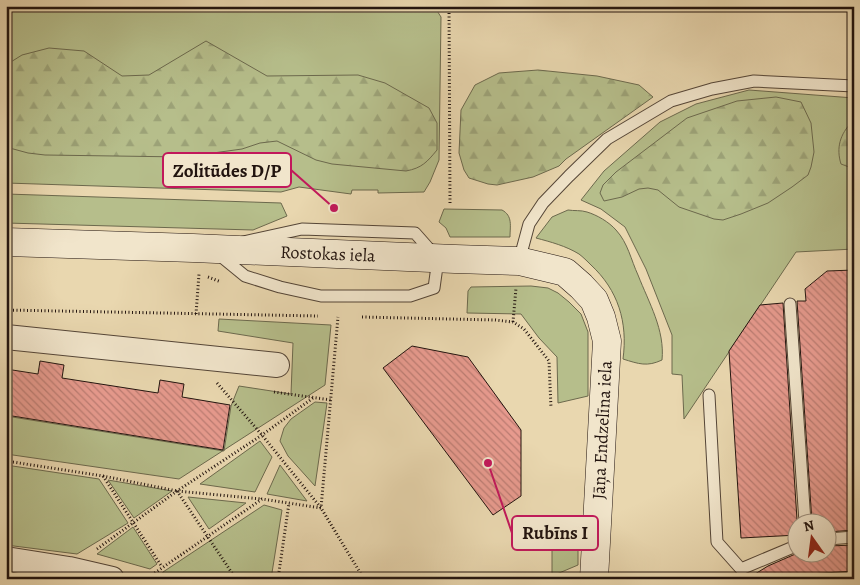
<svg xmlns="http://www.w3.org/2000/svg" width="860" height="585" viewBox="0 0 860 585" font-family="Alegreya,serif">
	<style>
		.grass { fill: #b6be8b; stroke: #6c694d }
		.forest { fill: url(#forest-firs); stroke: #6c694d }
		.building { fill: url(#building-back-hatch); stroke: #22140f }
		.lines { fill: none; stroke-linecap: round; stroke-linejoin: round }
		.lane-casing { stroke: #544537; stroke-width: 13 }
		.street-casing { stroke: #544537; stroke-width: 26 }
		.secondary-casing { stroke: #22140f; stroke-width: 29 }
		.path { stroke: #22140f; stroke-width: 3; stroke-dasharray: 1 2.5; stroke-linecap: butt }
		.lane { stroke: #f1e5cb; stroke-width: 11 }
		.street { stroke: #f1e5cb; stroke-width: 24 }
		.secondary { stroke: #f1e5cb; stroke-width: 28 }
		.labels { text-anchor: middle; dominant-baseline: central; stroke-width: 4; stroke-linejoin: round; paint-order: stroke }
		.street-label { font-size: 18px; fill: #22140f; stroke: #f1e5cb }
		.leader { fill: none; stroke: #c2185b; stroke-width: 2 }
		.callout-dot { fill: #c2185b; stroke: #f1e5cb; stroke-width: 2 }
		.callout { fill: #f1e5cb; stroke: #c2185b; stroke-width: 2 }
		.callout-label { font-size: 19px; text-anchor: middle; font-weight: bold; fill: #22140f }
	</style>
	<defs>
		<pattern id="forest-firs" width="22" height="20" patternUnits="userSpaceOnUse" patternTransform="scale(1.25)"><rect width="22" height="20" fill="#b6be8b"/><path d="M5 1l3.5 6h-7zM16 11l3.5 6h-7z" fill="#9ca277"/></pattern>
		<pattern id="building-back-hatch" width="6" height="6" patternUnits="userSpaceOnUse" patternTransform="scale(1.25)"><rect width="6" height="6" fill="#e79a8e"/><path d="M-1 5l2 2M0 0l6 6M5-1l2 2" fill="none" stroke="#bb7c72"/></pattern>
	</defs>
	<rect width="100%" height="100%" fill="#e9d7af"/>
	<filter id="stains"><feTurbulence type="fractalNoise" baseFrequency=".004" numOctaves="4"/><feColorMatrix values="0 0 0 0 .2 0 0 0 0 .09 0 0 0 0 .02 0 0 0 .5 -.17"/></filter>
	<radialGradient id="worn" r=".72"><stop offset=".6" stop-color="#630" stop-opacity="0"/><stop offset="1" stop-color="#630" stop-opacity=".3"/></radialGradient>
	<g class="grass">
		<path d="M 6,6 L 434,6 L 441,17 L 439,160 L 430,182 L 424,192 L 378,193 L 378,190 L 352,190 L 351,194 L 299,187 L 281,192 L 6,183 Z"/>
		<path d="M 749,90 L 854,98 L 854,249 L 796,252 L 684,419 L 682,375 L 672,374 L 672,335 L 646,269 L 625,227 L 601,209 L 581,200 L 604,171 L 660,122 L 696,104 Z"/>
		<path d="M 6,194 L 281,203 L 287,216 L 253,230 L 6,223 Z"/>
		<path d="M 444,209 L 502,210 C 513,216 510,226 510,237 L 450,237 L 446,228 L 439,222 Z"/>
		<path d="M 568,210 C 574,211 581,210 587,212 C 597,215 609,222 616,230 C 628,243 631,260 638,275 C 649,303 665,330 662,360 C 647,367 639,364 623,359 C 628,322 618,290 591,265 C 587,261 583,257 579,254 C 566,246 551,242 536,238 L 552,217 Z"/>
		<path d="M 531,286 L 548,288 L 558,293 L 569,302 L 581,314 L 588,332 L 588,396 L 558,403 L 557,357 L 539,338 L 521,314 L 467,313 L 468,291 L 471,287 Z"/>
		<path d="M 219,319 L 331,325 L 325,385 L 179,479 L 6,454 L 6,416 L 224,451 L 231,406 L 239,386 L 291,394 L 293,343 L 218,331 Z"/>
		<path d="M 315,402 L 327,403 L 315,486 L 288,456 L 280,441 L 284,428 L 291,419 Z"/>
		<path d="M 260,441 L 272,457 L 255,492 L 200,484 Z"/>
		<path d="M 6,465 L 99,479 L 128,523 L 77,554 L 6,545 Z"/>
		<path d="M 280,465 L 307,501 L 267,494 Z"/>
		<path d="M 108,480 L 172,491 L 134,518 Z"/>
		<path d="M 188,497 L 246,503 L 209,529 Z"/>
		<path d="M 264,505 L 282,510 L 271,579 L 161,579 L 163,572 Z"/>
		<path d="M 133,527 L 157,564 L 150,569 L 97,554 Z"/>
		<path d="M 555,543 L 571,545 L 578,550 L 578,565 L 552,576 L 552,547 Z"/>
	</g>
	<g class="forest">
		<path d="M 206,41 L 267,76 L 358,75 L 385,83 L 429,108 L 437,123 L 437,150 C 427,162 422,168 406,171 L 332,164 L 316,160 L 277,141 L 260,143 L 242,149 L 184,157 L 45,155 L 28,153 L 6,147 L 6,65 L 22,55 L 49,48 L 84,51 L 122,76 L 149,75 Z"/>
		<path d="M 538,70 L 597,76 L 639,85 L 653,97 L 566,159 L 559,166 L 533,177 L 497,185 L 488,184 L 469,178 L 464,170 L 459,153 L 461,110 L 475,85 L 499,73 Z"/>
		<path d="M 776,97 L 801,102 L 811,123 L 814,152 L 811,167 L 808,175 L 792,187 L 768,203 L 741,214 L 723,220 L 714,219 L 679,207 L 658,190 L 648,188 L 639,189 L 622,197 L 604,201 L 600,193 L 603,185 L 616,172 L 687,118 L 737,101 Z"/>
		<path d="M 852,122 L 854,122 L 854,168 L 849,167 L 841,164 C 836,148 840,134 852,122 Z"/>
	</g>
	<g class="building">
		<path d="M 854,270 L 854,530 L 828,532 L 828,522 L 812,522 L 797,301 L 806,301 L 805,289 L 827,271 Z"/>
		<path d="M 783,303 L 798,535 L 741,538 L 729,351 L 760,305 Z"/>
		<path d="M 412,346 L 468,357 L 521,430 L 521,496 L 493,515 L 383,368 Z"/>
		<path d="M 40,361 L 64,365 L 62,378 L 158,393 L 160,380 L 184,384 L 182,397 L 230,405 L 223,450 L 6,415 L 6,369 L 38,374 Z"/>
		<path d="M 854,545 L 854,571 L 794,575 L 789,579 L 747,579 L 768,566 L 800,552 L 828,552 L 828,546 Z"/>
	</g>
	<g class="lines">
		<defs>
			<g id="lane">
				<path d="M 302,229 L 415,233 L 438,259 L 434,288 L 410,296 L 321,296 L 280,287 L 245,276 L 212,249 Z"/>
				<path d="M 519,261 L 529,224 L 543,203 L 569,176 L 607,139 L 671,101 L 712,89 L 754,81 L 854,86"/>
				<path d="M 790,304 L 805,522"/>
				<path d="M 709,395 L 717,542 L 741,569 L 798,545"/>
				<path d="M 828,539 L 854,537"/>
			</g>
			<g id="street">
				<path d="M 6,337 L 277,365"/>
				<path d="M 6,559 L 69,569 L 112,579"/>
			</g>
			<g id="secondary">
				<path id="s1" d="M 6,242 L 193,248 L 455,259 L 519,261 L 565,272 L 581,286 L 594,300 L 601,317 L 607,341 L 594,579"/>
			</g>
		</defs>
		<use href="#lane" class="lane-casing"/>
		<use href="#street" class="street-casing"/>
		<use href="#secondary" class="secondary-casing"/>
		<g class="path">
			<path d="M 449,6 L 450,203"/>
			<path d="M 208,277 L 221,282"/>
			<path d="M 6,310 L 318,316"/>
			<path d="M 196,314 L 199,274"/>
			<path d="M 362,317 L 495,320 L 513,322 L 524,329 L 549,361 L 551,408"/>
			<path d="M 513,322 L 516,288"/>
			<path d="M 217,383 L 262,435 L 321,508 L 364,579"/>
			<path d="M 274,392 L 331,400"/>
			<path d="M 6,461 L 103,476 L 177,491 L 261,499"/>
			<path d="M 103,476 L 162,567"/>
			<path d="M 177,491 L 236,579"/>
			<path d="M 97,549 L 177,491 L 262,435 L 313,398"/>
			<path d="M 146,579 L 262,499 L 321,508 L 338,317"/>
			<path d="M 278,579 L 289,503"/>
		</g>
		<use href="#lane" class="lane"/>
		<use href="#street" class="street"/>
		<use href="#secondary" class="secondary"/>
	</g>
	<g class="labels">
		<g class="street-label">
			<text stroke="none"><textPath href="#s1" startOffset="322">Rostokas iela</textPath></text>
			<text transform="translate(602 430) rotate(-87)">Jāņa Endzelīna iela</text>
		</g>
	</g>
	<path class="leader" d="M334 208L291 170M488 463L512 533"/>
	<g class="callout-dot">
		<circle cx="334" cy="208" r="5"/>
		<circle cx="488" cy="463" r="5"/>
	</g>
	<g class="callout">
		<rect x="163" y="153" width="128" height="34" rx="5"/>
		<rect x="512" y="516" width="86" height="34" rx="5"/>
	</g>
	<g class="callout-label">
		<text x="227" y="177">Zolitūdes D/P</text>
		<text x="555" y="539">Rubīns I</text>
	</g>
	<rect width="860" height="585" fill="none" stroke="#e9d7af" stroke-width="25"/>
	<rect x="8" y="8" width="845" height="570" fill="none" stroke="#22140f" stroke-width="2.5"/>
	<rect x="12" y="12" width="835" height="560" fill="none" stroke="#22140f"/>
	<g transform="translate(812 538) rotate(346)"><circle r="24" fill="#f1e5cb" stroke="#9e9180"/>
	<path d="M0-4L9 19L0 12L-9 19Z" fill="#8f2418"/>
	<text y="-8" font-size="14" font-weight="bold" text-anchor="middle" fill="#22140f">N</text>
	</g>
	<rect width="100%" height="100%" filter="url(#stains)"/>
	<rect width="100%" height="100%" fill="url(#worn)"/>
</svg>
